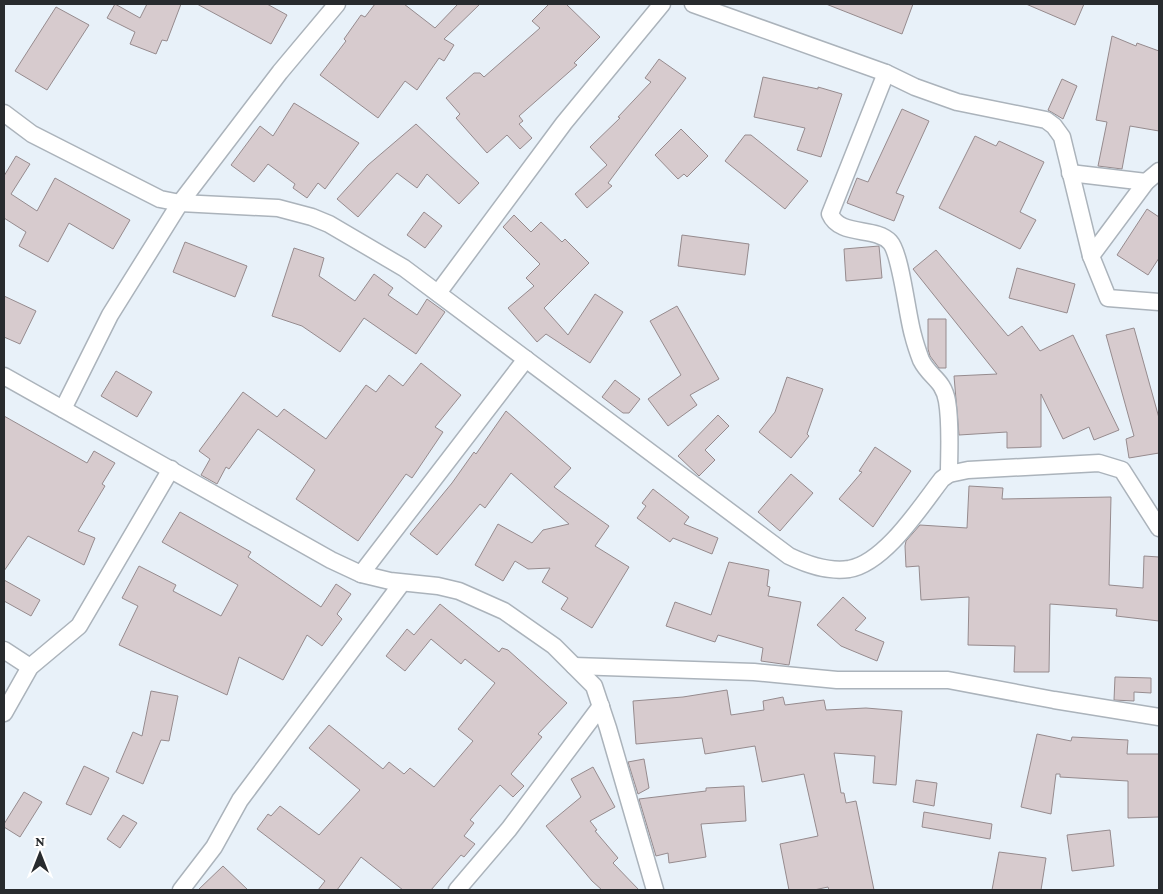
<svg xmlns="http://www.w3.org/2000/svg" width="1163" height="894" viewBox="0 0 1163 894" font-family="'Crimson Pro',serif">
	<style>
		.building { fill: #d7cbce; stroke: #968b8e }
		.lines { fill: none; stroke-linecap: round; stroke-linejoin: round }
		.minor-casing { stroke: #abb3bb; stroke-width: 19 }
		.minor { stroke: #fff; stroke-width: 16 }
	</style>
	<rect width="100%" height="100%" fill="#e8f1f9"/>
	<g class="building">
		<path d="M 115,4 L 140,18 L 147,4 L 181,4 L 167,41 L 162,40 L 156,54 L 130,44 L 135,32 L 107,18 Z"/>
		<path d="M 197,4 L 267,4 L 287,15 L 271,44 Z"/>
		<path d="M 375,4 L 404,4 L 435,28 L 458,4 L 480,4 L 444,39 L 454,45 L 444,61 L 439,58 L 417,90 L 405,81 L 378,118 L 320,75 L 346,41 L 344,39 L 361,15 L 365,17 Z"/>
		<path d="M 549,4 L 566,4 L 600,37 L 574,63 L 577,65 L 519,116 L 523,121 L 519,124 L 532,138 L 520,149 L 507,135 L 487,153 L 456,118 L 460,114 L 446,98 L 474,73 L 480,73 L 484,77 L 540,28 L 532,21 Z"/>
		<path d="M 826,4 L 913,4 L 902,34 Z"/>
		<path d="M 1026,4 L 1084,4 L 1075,25 Z"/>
		<path d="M 56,7 L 89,25 L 47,90 L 15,71 Z"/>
		<path d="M 1112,36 L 1136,46 L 1137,43 L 1159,51 L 1159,131 L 1130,126 L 1122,169 L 1098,166 L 1107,122 L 1096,120 Z"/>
		<path d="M 659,59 L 686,78 L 608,183 L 612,186 L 587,208 L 575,194 L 607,165 L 590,147 L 620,118 L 618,117 L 651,82 L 645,78 Z"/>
		<path d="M 763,77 L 818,89 L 818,87 L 842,94 L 821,157 L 797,150 L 805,128 L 754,117 Z"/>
		<path d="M 1062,79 L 1077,86 L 1063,119 L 1048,110 Z"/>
		<path d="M 294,103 L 359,143 L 325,189 L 318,183 L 307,198 L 293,188 L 295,184 L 268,164 L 254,182 L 231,165 L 260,126 L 273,136 Z"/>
		<path d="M 902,109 L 929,121 L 896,193 L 904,196 L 894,221 L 847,203 L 857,178 L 868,182 Z"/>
		<path d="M 416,124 L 479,183 L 459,204 L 427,174 L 417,188 L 397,173 L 358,217 L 337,199 L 368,165 Z"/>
		<path d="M 681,129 L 708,156 L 687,177 L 684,174 L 678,179 L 655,155 Z"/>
		<path d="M 745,135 L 751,135 L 808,181 L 785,209 L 725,161 Z"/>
		<path d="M 975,136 L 996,146 L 999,141 L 1044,162 L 1020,212 L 1036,220 L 1020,249 L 939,208 Z"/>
		<path d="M 16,156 L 30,164 L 11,194 L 37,211 L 55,178 L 130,220 L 113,249 L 69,223 L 48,262 L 19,246 L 26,232 L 4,218 L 4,176 Z"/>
		<path d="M 1147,209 L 1159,217 L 1159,258 L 1148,275 L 1117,255 Z"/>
		<path d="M 424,212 L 442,226 L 425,248 L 407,235 Z"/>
		<path d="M 514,215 L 531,232 L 541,222 L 562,242 L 565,239 L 589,263 L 544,308 L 568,335 L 595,294 L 623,312 L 590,363 L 546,334 L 537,342 L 508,308 L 534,286 L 526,278 L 540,264 L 503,227 Z"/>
		<path d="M 682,235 L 749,244 L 745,275 L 678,266 Z"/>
		<path d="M 185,242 L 247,266 L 235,297 L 173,272 Z"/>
		<path d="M 879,246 L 882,278 L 846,281 L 844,249 Z"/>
		<path d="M 294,248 L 324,258 L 319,276 L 355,301 L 374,274 L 393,288 L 388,295 L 417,315 L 427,299 L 445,312 L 416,354 L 364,318 L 340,352 L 302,326 L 272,316 Z"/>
		<path d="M 936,250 L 1008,336 L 1022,326 L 1040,351 L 1073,335 L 1119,430 L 1094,440 L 1089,427 L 1063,439 L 1041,394 L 1041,447 L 1007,448 L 1007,432 L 959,435 L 954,376 L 997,374 L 913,269 Z"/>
		<path d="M 1017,268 L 1075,284 L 1067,313 L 1009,298 Z"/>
		<path d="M 4,296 L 36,311 L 20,344 L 4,337 Z"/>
		<path d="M 677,306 L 719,379 L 690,395 L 697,405 L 668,426 L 648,399 L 681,375 L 650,321 Z"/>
		<path d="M 928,319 L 946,319 L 946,368 L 939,368 L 930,356 L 928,349 Z"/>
		<path d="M 1134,328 L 1159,418 L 1159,453 L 1129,458 L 1126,439 L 1134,436 L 1106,335 Z"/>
		<path d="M 421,363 L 461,395 L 435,427 L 443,432 L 412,478 L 406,474 L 358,541 L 296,499 L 315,470 L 258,429 L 229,469 L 226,467 L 217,484 L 201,475 L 210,459 L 199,451 L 243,392 L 277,417 L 284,409 L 326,439 L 366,385 L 376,392 L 389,375 L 403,386 Z"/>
		<path d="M 116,371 L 152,392 L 137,417 L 101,396 Z"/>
		<path d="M 787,377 L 823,389 L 807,434 L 809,436 L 791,458 L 759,432 L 775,412 Z"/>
		<path d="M 615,380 L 640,399 L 629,413 L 623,413 L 602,397 Z"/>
		<path d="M 506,411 L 571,468 L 554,487 L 609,526 L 595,546 L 629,567 L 592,628 L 561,609 L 568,598 L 542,582 L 550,568 L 528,569 L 515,561 L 503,581 L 475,565 L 498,524 L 532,543 L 543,530 L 569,524 L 511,473 L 485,508 L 480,504 L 437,555 L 410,534 L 452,483 L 474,452 L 476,454 Z"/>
		<path d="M 718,415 L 729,426 L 705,450 L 715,460 L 699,476 L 678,456 Z"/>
		<path d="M 4,416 L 87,463 L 94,451 L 115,463 L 102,484 L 105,486 L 78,531 L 95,538 L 84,565 L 28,536 L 4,571 Z"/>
		<path d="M 875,447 L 911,471 L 873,527 L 839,499 L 862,472 L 859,471 Z"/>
		<path d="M 791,474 L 813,493 L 780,531 L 758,512 Z"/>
		<path d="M 969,486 L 1003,488 L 1002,499 L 1111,497 L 1109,585 L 1143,588 L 1144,556 L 1159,557 L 1159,621 L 1116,616 L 1117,609 L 1050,604 L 1049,672 L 1014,672 L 1015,646 L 968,645 L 969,597 L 921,600 L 919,566 L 906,567 L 905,546 L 906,541 L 920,525 L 967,528 Z"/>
		<path d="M 653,489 L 689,517 L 684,524 L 718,538 L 712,554 L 673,538 L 670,542 L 637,518 L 646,506 L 642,503 Z"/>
		<path d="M 180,512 L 251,552 L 248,557 L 321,607 L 336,584 L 351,594 L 337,614 L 342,619 L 322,646 L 307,635 L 283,680 L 239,657 L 227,695 L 119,645 L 138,606 L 122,598 L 139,566 L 176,585 L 173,591 L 221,616 L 238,585 L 162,542 Z"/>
		<path d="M 729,562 L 769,570 L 767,586 L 770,587 L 768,596 L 801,602 L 789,665 L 761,661 L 763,648 L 718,635 L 715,642 L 666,626 L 675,602 L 711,615 Z"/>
		<path d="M 4,580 L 40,600 L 31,616 L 4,601 Z"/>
		<path d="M 843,597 L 866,618 L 855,630 L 884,642 L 877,661 L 841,646 L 817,625 Z"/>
		<path d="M 440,604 L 499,652 L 502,648 L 508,650 L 567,703 L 538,734 L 542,737 L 511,774 L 524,786 L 513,797 L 500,785 L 470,820 L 474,823 L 464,836 L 475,844 L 464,857 L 461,855 L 431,890 L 403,890 L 361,857 L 337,890 L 318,890 L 325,881 L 257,829 L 268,814 L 271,816 L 280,806 L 319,835 L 360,790 L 309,748 L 329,725 L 383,769 L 389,762 L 404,774 L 410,768 L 434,787 L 473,741 L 458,729 L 495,683 L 465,659 L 461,664 L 431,639 L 405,671 L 386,656 L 407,629 L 414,635 Z"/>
		<path d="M 1115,677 L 1151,678 L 1151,693 L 1134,692 L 1134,701 L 1114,700 Z"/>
		<path d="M 727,690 L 731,715 L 764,710 L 763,701 L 783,697 L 785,705 L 824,700 L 826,710 L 866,708 L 902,711 L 896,785 L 873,783 L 875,756 L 834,753 L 841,793 L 844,793 L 846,803 L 856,801 L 874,890 L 829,890 L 828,887 L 814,890 L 789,890 L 780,844 L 818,836 L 804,774 L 762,782 L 755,746 L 705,754 L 702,738 L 636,744 L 633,701 L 683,697 Z"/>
		<path d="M 151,691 L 178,696 L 169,741 L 161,740 L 143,784 L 116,772 L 133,732 L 142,736 Z"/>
		<path d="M 1037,734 L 1071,741 L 1072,737 L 1128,740 L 1127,754 L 1159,754 L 1159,817 L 1128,818 L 1128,781 L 1060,777 L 1060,774 L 1056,774 L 1051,814 L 1021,807 Z"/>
		<path d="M 644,759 L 649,788 L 638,794 L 628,762 Z"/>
		<path d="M 84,766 L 109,778 L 91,815 L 66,804 Z"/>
		<path d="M 593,767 L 615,807 L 590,821 L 597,830 L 595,831 L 618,858 L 613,863 L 639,890 L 602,890 L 592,881 L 546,826 L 581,797 L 571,779 Z"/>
		<path d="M 916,780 L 937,783 L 934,806 L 913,802 Z"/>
		<path d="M 744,786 L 746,821 L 701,824 L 706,857 L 669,863 L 668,853 L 656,856 L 639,799 L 706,791 L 706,788 Z"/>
		<path d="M 24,792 L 42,802 L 20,837 L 4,827 L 4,824 Z"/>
		<path d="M 924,812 L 992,824 L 990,839 L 922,827 Z"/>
		<path d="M 123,815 L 137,823 L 120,848 L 107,839 Z"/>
		<path d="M 1110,830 L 1114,866 L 1072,871 L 1067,835 Z"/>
		<path d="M 999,852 L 1046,858 L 1041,890 L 992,890 Z"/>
		<path d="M 223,866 L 248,890 L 198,890 Z"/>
	</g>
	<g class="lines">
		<defs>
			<g id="minor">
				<path d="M 693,4 L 886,73 L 915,87 L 957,102 L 1046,120 L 1054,126 L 1062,137 L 1091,256 L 1108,298 L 1159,302"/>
				<path d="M 886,73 L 830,214 C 840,237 875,226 890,242 C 901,254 907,315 913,335 C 915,343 918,352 921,360 C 930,378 943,379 947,401 C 951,424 949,450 949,474"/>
				<path d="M 4,113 L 32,134 L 160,199 L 180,203 L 278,208 L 312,217 L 329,224 L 404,268 L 789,556 C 808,565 828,572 849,569 C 885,563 921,506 942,479 L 949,474 L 968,470 L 1099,463 L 1122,470 L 1159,528"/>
				<path d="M 1070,173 L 1146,182"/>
				<path d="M 1091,256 L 1146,182 L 1159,171"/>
				<path d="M 438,293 L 564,123 L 662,4"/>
				<path d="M 4,376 L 331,560 L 361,574 L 390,581 L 438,586 L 459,591 L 504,611 L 554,646 L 594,686 L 608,728 L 655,890"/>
				<path d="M 63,409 L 110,315 L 180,203 L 280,72 L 337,4"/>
				<path d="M 361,574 L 526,359"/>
				<path d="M 4,650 L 30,667"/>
				<path d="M 574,666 L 754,672 L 837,680 L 948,680 L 1054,700 L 1159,717"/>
				<path d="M 4,713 L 30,667 L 79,626 L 171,469"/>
				<path d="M 181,890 L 214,847 L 240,800 L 402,583"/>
				<path d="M 457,890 L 509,829 L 601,706"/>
			</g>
		</defs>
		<use href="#minor" class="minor-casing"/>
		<use href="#minor" class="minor"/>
	</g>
	<rect width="1163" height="894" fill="none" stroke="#282b2e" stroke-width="10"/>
	<g transform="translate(40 854)" stroke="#ffffff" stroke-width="4" paint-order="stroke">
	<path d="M0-4L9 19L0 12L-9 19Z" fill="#282b2e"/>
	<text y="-8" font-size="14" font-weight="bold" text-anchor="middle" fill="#282b2e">N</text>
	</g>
</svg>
